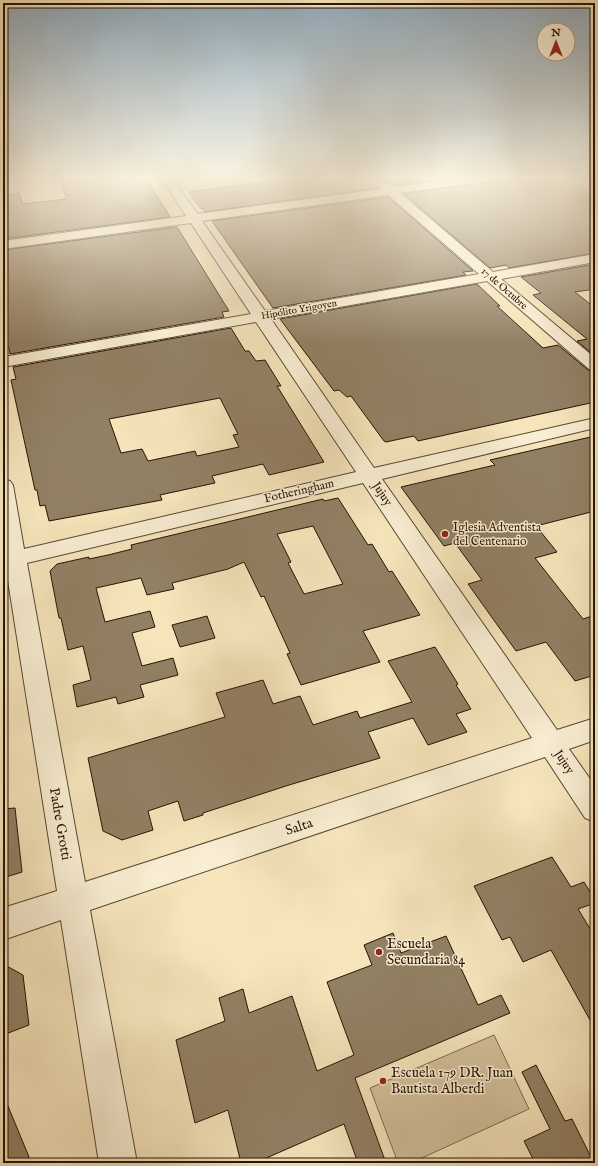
<svg xmlns="http://www.w3.org/2000/svg" width="598" height="1166" viewBox="0 0 598 1166" font-family="'IM FELL English',serif">
	<style>
		.green { fill: #d3c19c; stroke: #7c6a51 }
		.building { fill: #928064; stroke: #261306; fill-rule: evenodd }
		.lines { fill: none; stroke-linecap: round; stroke-linejoin: round }
		.minor-casing { stroke: #5a4833; stroke-width: 2 }
		.minor { fill: #f9eed3; fill-rule: evenodd }
		.poi-dot { fill: #8f2418; stroke: #f9eed3; stroke-width: 1.5 }
		.labels { text-anchor: middle; dominant-baseline: central; stroke-width: 3; stroke-linejoin: round; paint-order: stroke }
		.far-street-label { font-size: 10px; fill: #261306; stroke: #f9eed3 }
		.street-label { font-size: 12px; fill: #261306; stroke: #f9eed3 }
		.poi-label { font-size: 12px; fill: #261306; stroke: #f9eed3; text-anchor: start }
		.near-street-label { font-size: 14px; fill: #261306; stroke: #f9eed3 }
		.near-poi-label { font-size: 14px; fill: #261306; stroke: #f9eed3; text-anchor: start }
	</style>
	<rect width="100%" height="100%" fill="#f6e5bb"/>
	<filter id="stains"><feTurbulence type="fractalNoise" baseFrequency=".005" numOctaves="4"/><feColorMatrix values="0 0 0 0 .2 0 0 0 0 .09 0 0 0 0 .02 0 0 0 .5 -.17"/></filter>
	<radialGradient id="worn" r=".72"><stop offset=".6" stop-color="#630" stop-opacity="0"/><stop offset="1" stop-color="#630" stop-opacity=".3"/></radialGradient>
	<path class="green" d="M 494,1035 L 529,1109 L 411,1163 L 398,1163 L 370,1088 Z"/>
	<g class="building">
		<path d="M 59,180 L 147,180 L 170,217 L 3,239 L 3,196 L 19,193 L 23,204 L 67,199 Z"/>
		<path d="M 280,180 L 289,180 L 292,183 L 320,180 L 441,180 L 393,185 L 387,181 L 381,181 L 376,184 L 378,188 L 205,212 L 203,208 L 201,209 L 189,192 Z"/>
		<path d="M 503,180 L 506,182 L 537,180 L 541,182 L 572,180 L 595,194 L 595,253 L 509,268 L 506,265 L 490,268 L 404,194 Z"/>
		<path d="M 388,197 L 473,271 L 463,272 L 466,275 L 273,308 L 212,221 Z"/>
		<path d="M 177,227 L 229,311 L 222,312 L 224,317 L 10,354 L 9,348 L 3,347 L 3,250 Z"/>
		<path d="M 595,264 L 595,289 L 575,292 L 595,308 L 595,356 L 577,341 L 587,339 L 533,295 L 541,293 L 521,277 Z"/>
		<path d="M 477,284 L 500,306 L 497,306 L 543,348 L 558,345 L 588,370 L 595,372 L 595,402 L 418,441 L 414,436 L 386,442 L 384,441 L 351,396 L 347,397 L 339,390 L 334,391 L 280,319 Z"/>
		<path d="M 231,328 L 245,351 L 249,351 L 256,361 L 265,360 L 281,386 L 277,386 L 324,462 L 269,475 L 263,464 L 212,476 L 215,483 L 160,495 L 162,500 L 49,521 L 45,505 L 40,506 L 37,490 L 35,490 L 11,380 L 16,379 L 13,367 ZM 220,398 L 238,434 L 233,435 L 239,447 L 197,456 L 195,451 L 148,461 L 142,449 L 121,453 L 109,419 Z"/>
		<path d="M 595,436 L 595,511 L 536,526 L 557,552 L 535,558 L 583,619 L 595,615 L 595,675 L 575,681 L 546,642 L 516,651 L 468,584 L 482,580 L 455,543 L 444,546 L 401,487 L 495,465 L 490,460 Z"/>
		<path d="M 338,498 L 368,545 L 372,544 L 389,572 L 392,571 L 420,615 L 363,631 L 380,662 L 301,685 L 287,654 L 290,653 L 264,596 L 261,597 L 244,562 L 228,569 L 172,583 L 174,589 L 147,595 L 141,578 L 96,588 L 105,622 L 150,611 L 155,627 L 132,633 L 142,666 L 173,658 L 178,675 L 140,685 L 144,697 L 118,704 L 116,697 L 77,707 L 73,685 L 91,680 L 83,646 L 68,650 L 61,618 L 59,618 L 50,571 L 57,564 L 89,557 L 89,559 L 108,555 L 132,549 L 131,545 L 323,499 L 324,501 ZM 313,526 L 343,584 L 304,594 L 288,563 L 291,562 L 277,534 Z"/>
		<path d="M 207,616 L 215,638 L 180,647 L 172,625 Z"/>
		<path d="M 435,647 L 458,684 L 456,685 L 471,709 L 456,714 L 467,732 L 428,745 L 413,718 L 368,732 L 380,758 L 289,785 L 203,813 L 203,815 L 184,821 L 178,801 L 148,811 L 153,830 L 122,840 L 103,831 L 88,758 L 225,717 L 216,693 L 263,680 L 273,704 L 300,696 L 313,725 L 357,711 L 360,718 L 412,702 L 388,661 Z"/>
		<path d="M 15,808 L 22,872 L 3,878 L 3,809 Z"/>
		<path d="M 552,857 L 571,887 L 584,882 L 595,900 L 595,903 L 578,909 L 595,937 L 595,1029 L 551,950 L 523,962 L 510,937 L 502,940 L 474,886 Z"/>
		<path d="M 393,933 L 401,953 L 446,936 L 478,1005 L 501,995 L 510,1013 L 355,1078 L 386,1163 L 358,1163 L 344,1124 L 255,1163 L 241,1163 L 228,1110 L 195,1123 L 176,1040 L 225,1021 L 219,998 L 243,989 L 249,1013 L 292,996 L 317,1071 L 354,1055 L 327,982 L 372,965 L 364,945 Z"/>
		<path d="M 3,964 L 23,975 L 29,1025 L 3,1035 Z"/>
		<path d="M 536,1065 L 565,1121 L 572,1119 L 594,1163 L 535,1163 L 524,1141 L 550,1129 L 522,1072 Z"/>
		<path d="M 3,1094 L 29,1157 L 22,1163 L 3,1163 Z"/>
	</g>
	<g class="lines">
		<defs>
			<g id="minor">
				<path d="M 163,180 L 173,180 L 198,214 L 381,189 L 377,185 L 379,183 C 385,181 388,183 393,187 L 450,180 L 476,180 L 475,182 L 471,183 L 400,193 L 493,272 L 595,254 L 595,262 L 501,279 L 595,358 L 595,371 L 589,369 L 487,281 L 271,319 L 374,468 L 595,418 L 595,428 L 382,479 L 557,730 L 595,718 L 595,740 L 569,749 L 595,786 L 595,822 L 585,818 L 545,757 L 90,910 L 137,1163 L 99,1163 L 61,920 L 3,940 L 3,908 L 57,891 L 6,568 L 3,568 L 3,479 L 10,481 L 13,485 L 24,549 L 356,472 L 256,322 L 3,367 L 3,357 L 251,314 L 191,223 L 3,249 L 3,241 L 186,216 ZM 388,195 L 479,274 L 265,311 L 202,221 ZM 363,483 L 532,738 L 85,882 L 27,563 Z"/>
				<path d="M 583,180 L 595,180 L 595,187 L 584,182 Z"/>
			</g>
		</defs>
		<use href="#minor" class="minor-casing"/>
		<use href="#minor" class="minor"/>
	</g>
	<linearGradient id="sky" x2="0" y2="1"><stop stop-color="#91abbd"/><stop offset="0.52" stop-color="#fbf3e0"/><stop offset="1" stop-color="#fbf3e0" stop-opacity="0"/></linearGradient>
	<rect width="598" height="343" fill="url(#sky)"/>
	<g class="poi-dot">
		<circle cx="445" cy="534" r="4"/>
		<circle cx="379" cy="952" r="4"/>
		<circle cx="383" cy="1081" r="4"/>
	</g>
	<g class="labels">
		<g class="far-street-label">
			<text transform="translate(504 289) rotate(41)">17 de Octubre</text>
			<text transform="translate(299 310) rotate(-10)">Hipólito Yrigoyen</text>
		</g>
		<g class="street-label">
			<text transform="translate(299 491) rotate(-13)">Fotheringham</text>
			<text transform="translate(382 494) rotate(56)">Jujuy</text>
			<text transform="translate(564 762) rotate(56)">Jujuy</text>
		</g>
		<g class="poi-label">
			<text x="453" y="527">Iglesia Adventista<tspan x="453" dy="14">del Centenario</tspan></text>
		</g>
		<g class="near-street-label">
			<text transform="translate(60 824) rotate(80)">Padre Grotti</text>
			<text transform="translate(299 827) rotate(-18)">Salta</text>
		</g>
		<g class="near-poi-label">
			<text x="387" y="944">Escuela<tspan x="387" dy="16">Secundaria 84</tspan></text>
			<text x="391" y="1073">Escuela 179 DR. Juan<tspan x="391" dy="16">Bautista Alberdi</tspan></text>
		</g>
	</g>
	<rect width="598" height="1166" fill="none" stroke="#f6e5bb" stroke-width="16"/>
	<rect x="4" y="4" width="590" height="1158" fill="none" stroke="#261306" stroke-width="2"/>
	<rect x="8" y="8" width="582" height="1150" fill="none" stroke="#261306"/>
	<g transform="translate(556 42)"><circle r="19" fill="#f9eed3" stroke="#a59681"/>
	<path d="M0-3L7 15L0 10L-7 15Z" fill="#8f2418"/>
	<text y="-6" font-size="11" font-weight="bold" text-anchor="middle" fill="#261306">N</text>
	</g>
	<rect width="100%" height="100%" filter="url(#stains)"/>
	<rect width="100%" height="100%" fill="url(#worn)"/>
</svg>
